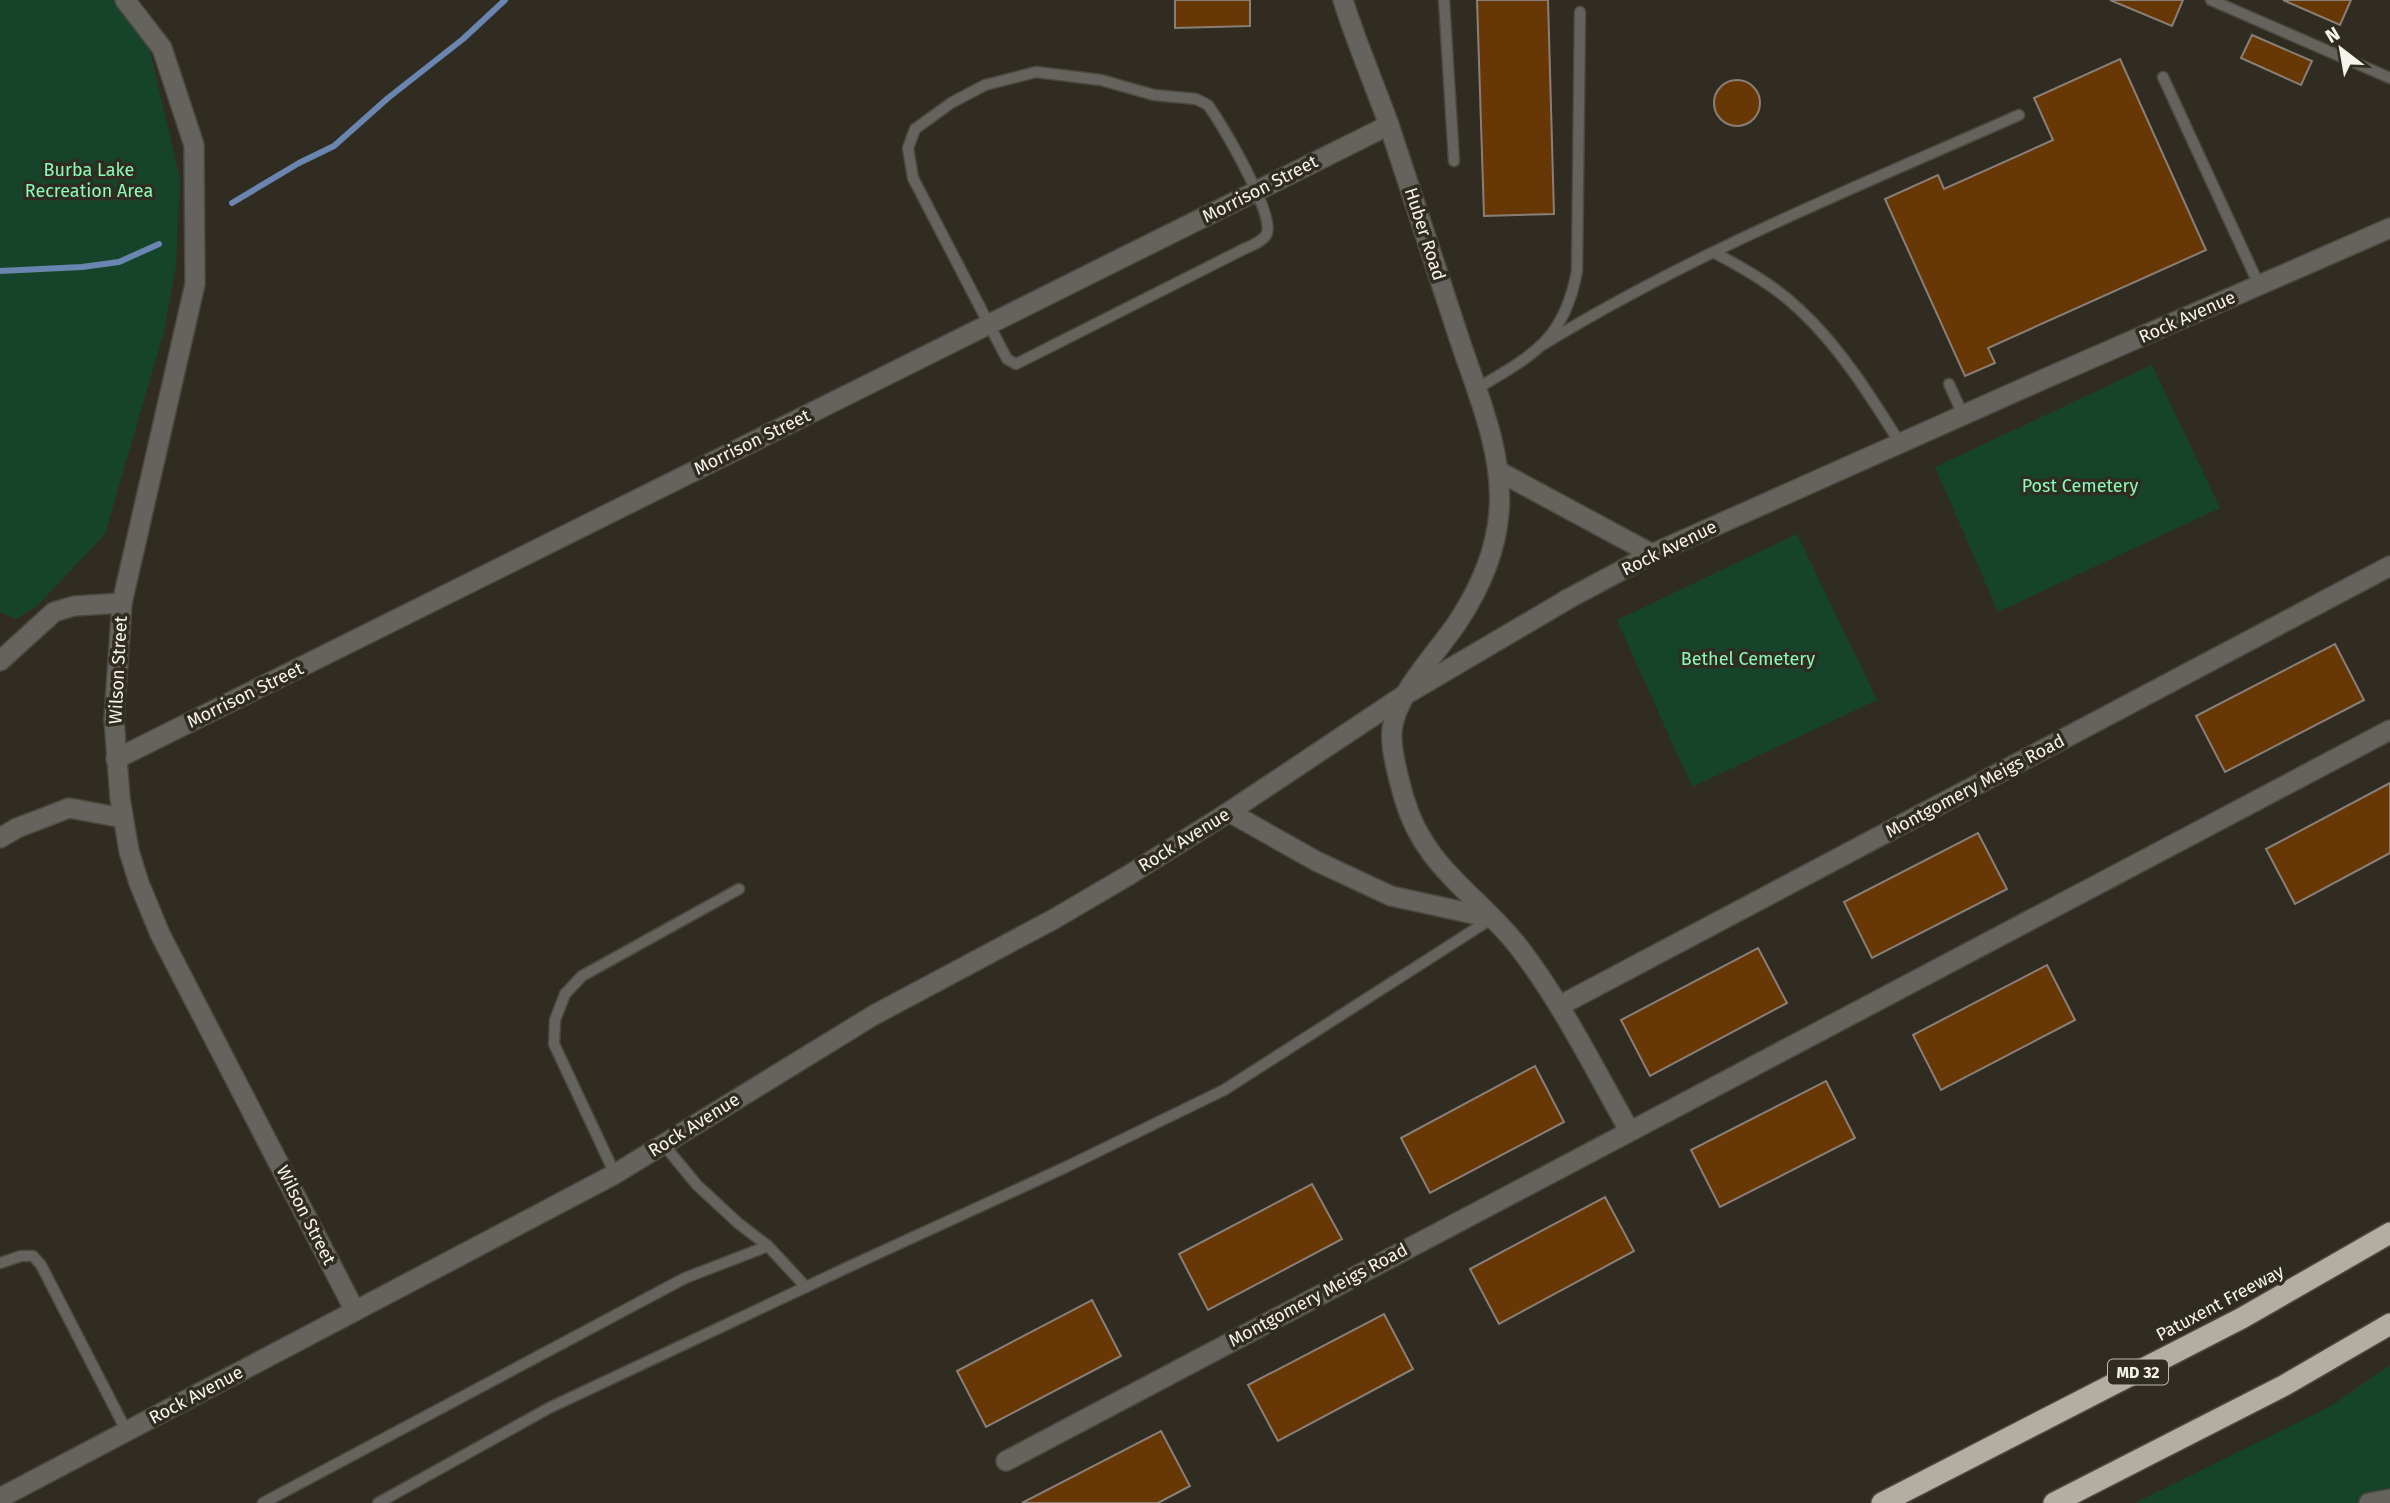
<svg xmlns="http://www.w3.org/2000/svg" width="2390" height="1503" viewBox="0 0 2390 1503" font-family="'Fira Sans',sans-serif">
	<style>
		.green { fill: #16442b }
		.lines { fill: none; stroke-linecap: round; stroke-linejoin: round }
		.stream { stroke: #6a85af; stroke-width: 6 }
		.building { fill: #683706; stroke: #8a7f77; stroke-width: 2 }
		.service-casing { stroke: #4c483e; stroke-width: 13 }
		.minor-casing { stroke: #4c483e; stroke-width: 22 }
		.tertiary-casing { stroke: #4c483e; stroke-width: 22 }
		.motorway-casing { stroke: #4c483e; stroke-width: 24 }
		.service { stroke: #65635e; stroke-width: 10 }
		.minor { stroke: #65635e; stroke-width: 19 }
		.tertiary { stroke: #65635e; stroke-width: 19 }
		.motorway { stroke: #b4aea2; stroke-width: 21 }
		.labels { text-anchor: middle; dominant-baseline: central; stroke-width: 7; stroke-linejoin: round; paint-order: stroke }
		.shield { fill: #302c22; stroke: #bbb8b0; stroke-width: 2 }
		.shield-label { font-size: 16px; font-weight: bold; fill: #f6f4ed }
		.park-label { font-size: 18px; fill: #88fbb7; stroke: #302c22 }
		.street-label { font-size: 18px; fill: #f6f4ed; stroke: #302c22 }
	</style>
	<rect width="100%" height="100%" fill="#302c22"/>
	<g class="green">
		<path d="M 0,0 L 115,0 L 148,43 L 180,179 L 176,266 L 164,331 L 105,534 L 37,606 L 16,619 L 0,612 Z"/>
		<path d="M 2152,365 L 2220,508 L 1998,612 L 1935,467 Z"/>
		<path d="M 1797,534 L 1877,700 L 1692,787 L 1617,620 Z"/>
		<path d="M 2390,1365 L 2390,1503 L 2135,1503 L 2331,1406 Z"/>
	</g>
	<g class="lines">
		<g class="stream">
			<path d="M 232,203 L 299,163 L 334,146 L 388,98 L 463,39 L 505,0"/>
			<path d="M 0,271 L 82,267 L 119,262 L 159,244"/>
		</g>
	</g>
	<g class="building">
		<path d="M 1175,0 L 1250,0 L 1250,26 L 1175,28 Z"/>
		<path d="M 1477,0 L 1548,0 L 1554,214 L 1484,216 Z"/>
		<path d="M 2110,0 L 2183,0 L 2172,26 Z"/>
		<path d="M 2283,0 L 2351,0 L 2340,25 Z"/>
		<path d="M 2252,35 L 2312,61 L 2301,85 L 2241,58 Z"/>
		<path d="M 2120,59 L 2206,250 L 1988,348 L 1995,363 L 1965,376 L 1885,199 L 1938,175 L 1944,189 L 2053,140 L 2034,98 Z"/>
		<circle cx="1737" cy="103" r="23"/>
		<path d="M 2335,644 L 2364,700 L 2225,772 L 2196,716 Z"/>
		<path d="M 2390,783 L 2390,853 L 2295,904 L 2266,849 Z"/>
		<path d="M 1978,833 L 2007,889 L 1872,958 L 1844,902 Z"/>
		<path d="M 1758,948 L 1787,1003 L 1650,1076 L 1621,1020 Z"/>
		<path d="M 2047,965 L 2075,1020 L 1941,1090 L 1913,1035 Z"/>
		<path d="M 1535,1066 L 1564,1122 L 1430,1193 L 1401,1138 Z"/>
		<path d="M 1826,1081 L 1855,1138 L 1720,1207 L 1691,1150 Z"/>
		<path d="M 1312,1184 L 1342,1239 L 1208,1310 L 1179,1254 Z"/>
		<path d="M 1605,1197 L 1634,1251 L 1499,1324 L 1470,1269 Z"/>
		<path d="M 1092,1300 L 1121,1356 L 986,1427 L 957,1371 Z"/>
		<path d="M 1384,1314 L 1413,1369 L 1278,1441 L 1248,1385 Z"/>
		<path d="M 1161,1431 L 1190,1486 L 1158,1503 L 1022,1503 Z"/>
	</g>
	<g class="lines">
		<defs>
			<g id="service">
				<path d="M 1444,0 L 1454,161"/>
				<path d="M 2211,0 L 2390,78"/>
				<path d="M 1036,72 L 1101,80 L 1154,95 L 1196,99 L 1208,105 C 1222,125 1274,212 1267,233 C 1264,242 1247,247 1240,251 L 1016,364 L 1007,359 L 913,178 L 908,148 L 915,129 L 951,103 L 985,85 Z"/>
				<path d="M 2163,77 L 2259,285"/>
				<path d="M 1715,253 C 1745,269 1775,286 1800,310 C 1840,347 1871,397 1900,443"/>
				<path d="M 1544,344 C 1694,252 1859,186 2019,115"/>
				<path d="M 1949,384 L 1963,415"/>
				<path d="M 1476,389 C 1533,355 1564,341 1577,271 L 1580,12"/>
				<path d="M 664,1145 L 697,1185 L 738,1223 L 768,1246 L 806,1287"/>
				<path d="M 615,1174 L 554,1044 L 555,1020 L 565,994 L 582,976 L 739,889"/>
				<path d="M 0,1263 L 21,1256 L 33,1256 L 41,1265 L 127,1432"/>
				<path d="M 263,1503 L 685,1278 L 768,1246"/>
				<path d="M 378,1503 L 549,1408 L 844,1269 L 1066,1167 L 1224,1090 L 1491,919"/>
			</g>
			<g id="minor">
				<path d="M 125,0 L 162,48 L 194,145 L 195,284 L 122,603 L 114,719 L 120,798 L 129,851 L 139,883 L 160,934 L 355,1311"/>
				<path d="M 1343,0 C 1356,42 1374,83 1389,125 C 1412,194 1435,265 1458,335 C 1476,390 1504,452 1499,512 C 1496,552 1479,590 1457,623 C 1437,653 1396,694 1392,730 C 1390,749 1399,780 1404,798 C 1424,868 1477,894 1518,946 C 1562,1003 1594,1068 1629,1130"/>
				<path d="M 1498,471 L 1652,554"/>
				<path d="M 0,661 L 54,612 L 74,606 L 122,603"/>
				<path d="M 1410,692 L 1568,599 L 1652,554 L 2044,379 L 2390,228"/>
				<path d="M 116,759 L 1389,125"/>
				<path d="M 1229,812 L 1316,861 L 1391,896 L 1492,918"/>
				<path d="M 0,838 L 17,828 L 69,808 L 123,818"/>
				<path d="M 1559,1006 L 2390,566"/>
				<path d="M 1006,1461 L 2390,730"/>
				<path d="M 2369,1503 L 2390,1499"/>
			</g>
			<path id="tertiary" d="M 0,1498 L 615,1174 L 874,1015 L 1054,919 L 1129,875 L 1229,812 L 1403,696"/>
			<g id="motorway">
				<path d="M 1882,1503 L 2242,1318 L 2390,1233"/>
				<path d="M 2054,1503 L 2285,1385 L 2390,1324"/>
			</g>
		</defs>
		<use href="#service" class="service-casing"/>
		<use href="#minor" class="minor-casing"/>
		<use href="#tertiary" class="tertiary-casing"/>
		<use href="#motorway" class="motorway-casing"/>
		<use href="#service" class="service"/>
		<use href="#minor" class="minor"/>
		<use href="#tertiary" class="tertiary"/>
		<use href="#motorway" class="motorway"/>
	</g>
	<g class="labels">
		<rect class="shield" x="2108" y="1359.5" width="60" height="25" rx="5"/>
		<g class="shield-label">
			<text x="2138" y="1372">MD 32</text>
		</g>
		<g class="park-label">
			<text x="89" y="170">Burba Lake<tspan x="89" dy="21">Recreation Area</tspan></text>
			<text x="2080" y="486">Post Cemetery</text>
			<text x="1748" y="659">Bethel Cemetery</text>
		</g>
		<g class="street-label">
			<text transform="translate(1260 189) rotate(-27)">Morrison Street</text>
			<text transform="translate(1425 234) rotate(72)">Huber Road</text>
			<text transform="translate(2187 317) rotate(-24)">Rock Avenue</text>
			<text transform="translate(752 442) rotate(-26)">Morrison Street</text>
			<text transform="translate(1669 548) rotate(-26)">Rock Avenue</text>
			<text transform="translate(118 670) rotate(-87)">Wilson Street</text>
			<text transform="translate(245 695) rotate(-26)">Morrison Street</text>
			<text transform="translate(1975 786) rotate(-28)">Montgomery Meigs Road</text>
			<text transform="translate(1184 840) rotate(-32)">Rock Avenue</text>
			<text transform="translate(694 1125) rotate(-32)">Rock Avenue</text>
			<text transform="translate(306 1215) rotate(63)">Wilson Street</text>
			<text transform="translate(1318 1295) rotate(-28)">Montgomery Meigs Road</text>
			<text transform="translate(2220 1303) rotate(-28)">Patuxent Freeway</text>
			<text transform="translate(196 1395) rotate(-28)">Rock Avenue</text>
		</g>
	</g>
	<g transform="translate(2341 49) rotate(329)" stroke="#302c22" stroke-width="5" paint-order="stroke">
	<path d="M0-5L12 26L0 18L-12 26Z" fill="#f6f4ed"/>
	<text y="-10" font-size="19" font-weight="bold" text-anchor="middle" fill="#f6f4ed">N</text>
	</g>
</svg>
